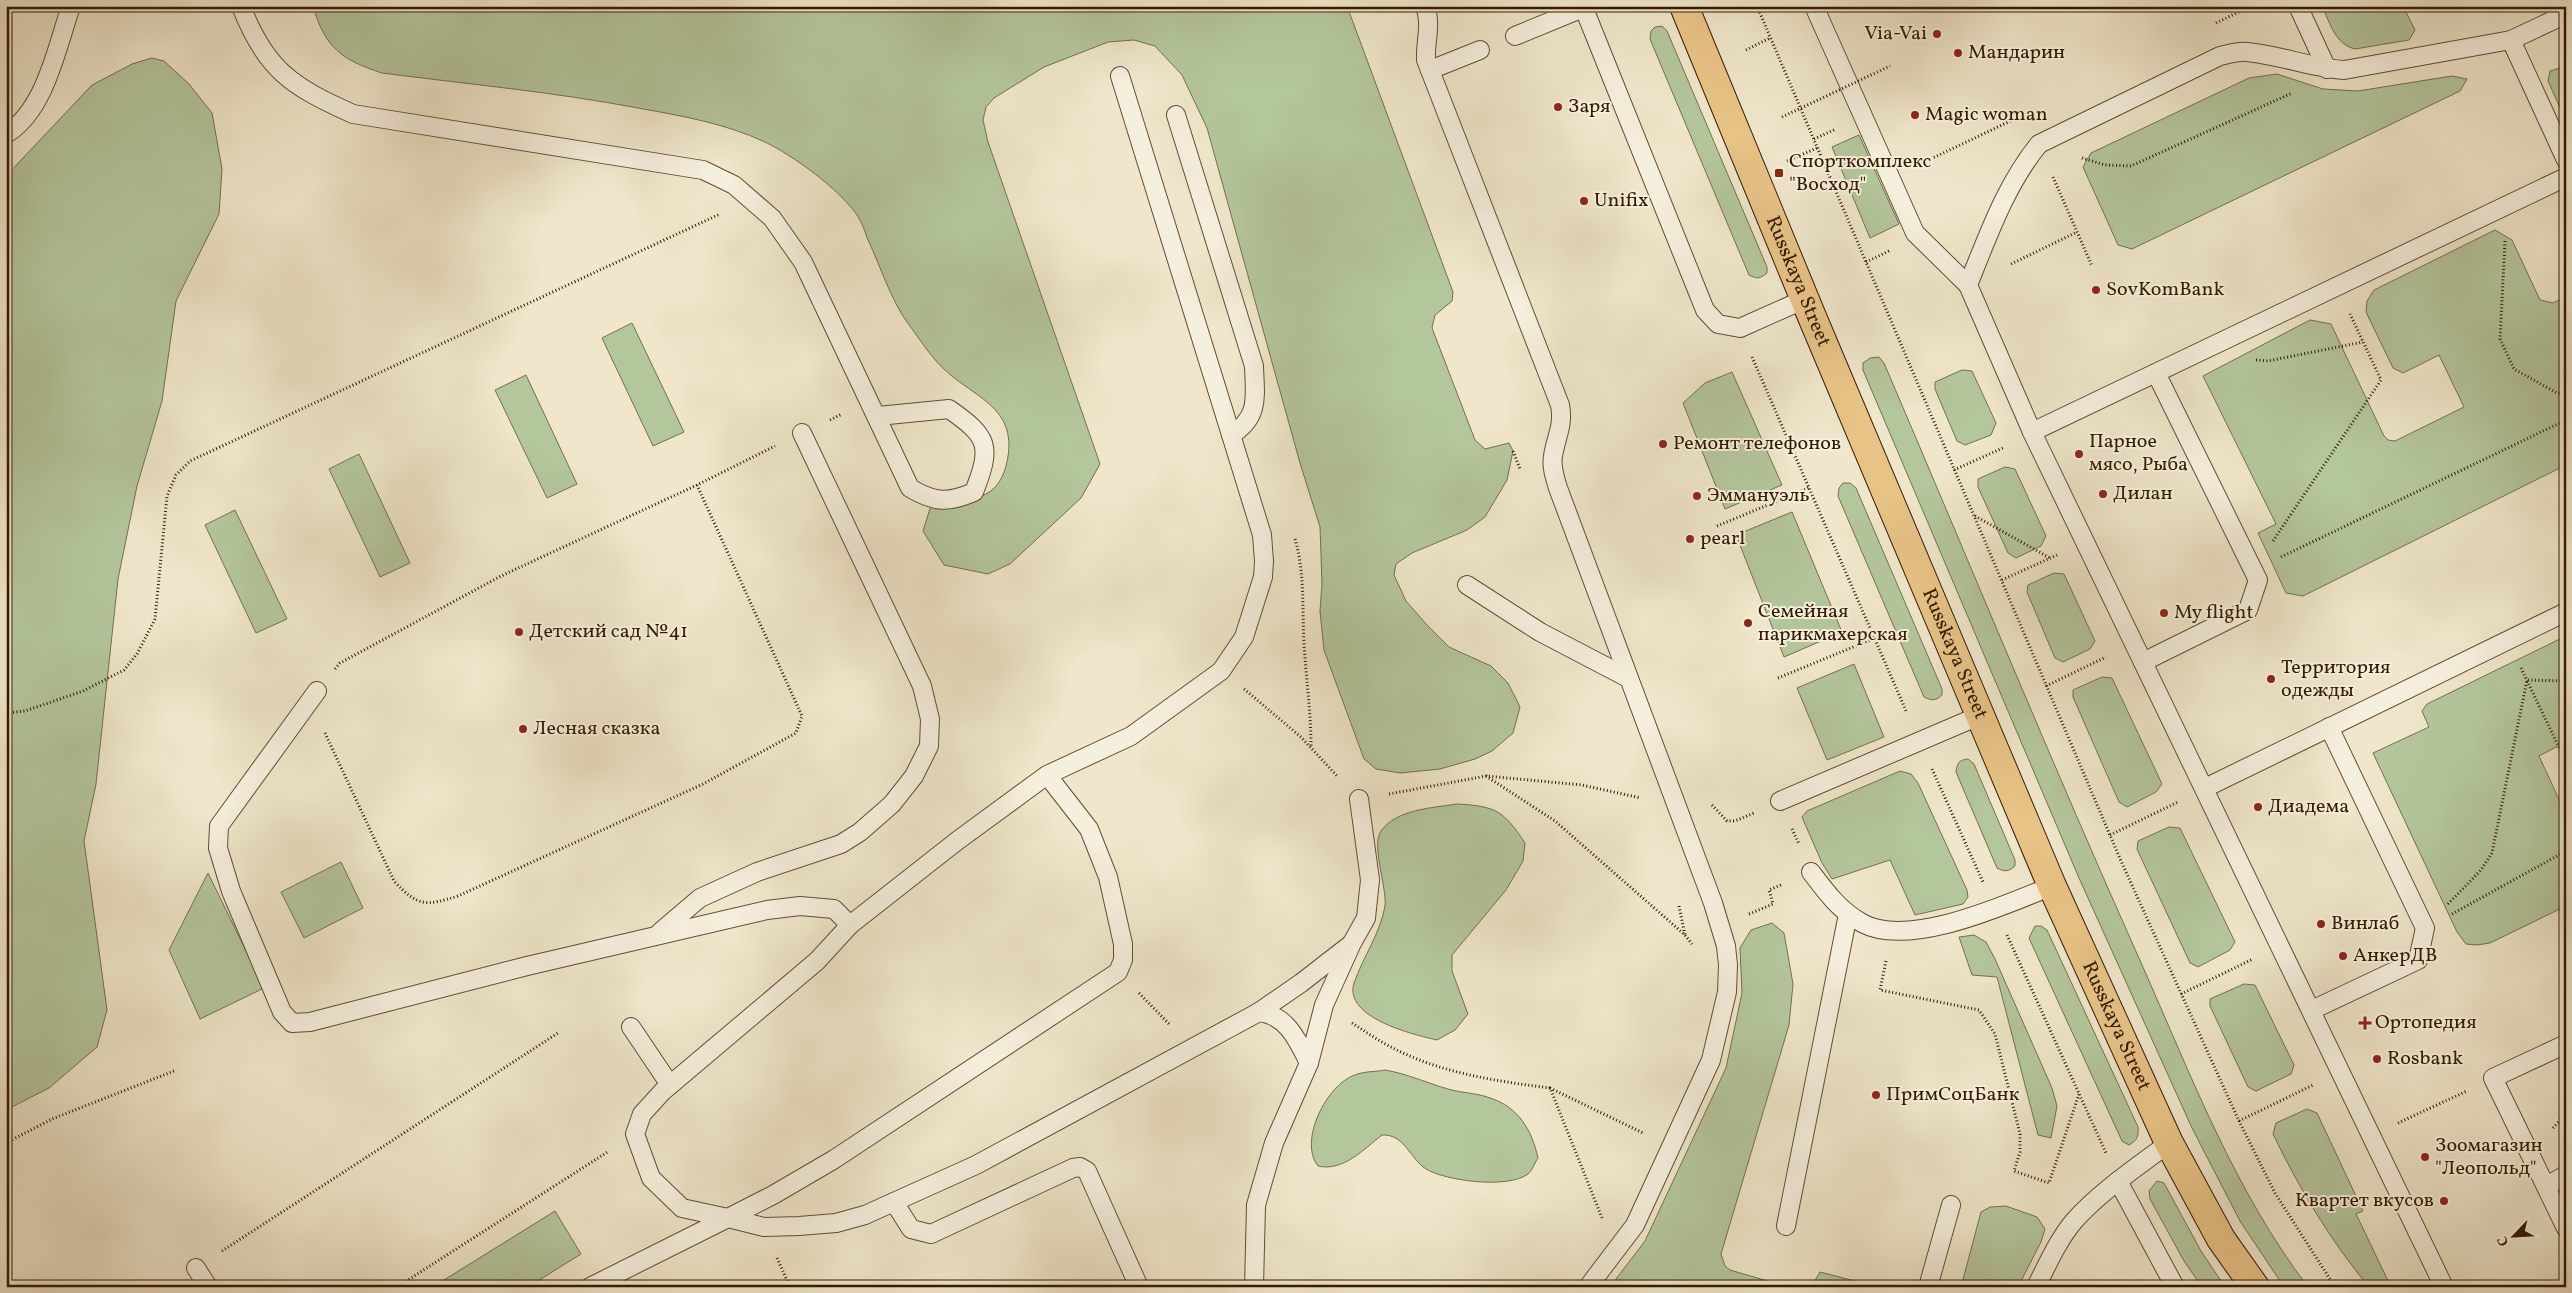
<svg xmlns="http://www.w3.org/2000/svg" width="2572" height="1293" viewBox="0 0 2572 1293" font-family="Vollkorn,serif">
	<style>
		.green { fill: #b4c69c; stroke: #74704e }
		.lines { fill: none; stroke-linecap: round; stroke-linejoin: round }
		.service-casing { stroke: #634d33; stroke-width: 20 }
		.primary-casing { stroke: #341a00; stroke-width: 30 }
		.path { stroke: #341a00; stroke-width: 3; stroke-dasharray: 1 2.5; stroke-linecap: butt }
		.service { stroke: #f5efdd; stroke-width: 18 }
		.primary { stroke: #e8c386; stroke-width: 28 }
		.path-bridge { stroke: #341a00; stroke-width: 3; stroke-dasharray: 1 2.5; stroke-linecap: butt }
		.poi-dot { fill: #8f2418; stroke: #f5efdd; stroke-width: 2 }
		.labels { text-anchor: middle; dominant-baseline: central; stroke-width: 4; stroke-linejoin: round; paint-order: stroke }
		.poi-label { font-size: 20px; fill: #341a00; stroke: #f5efdd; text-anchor: start }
		.street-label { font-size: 20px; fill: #341a00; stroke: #f5efdd }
	</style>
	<rect width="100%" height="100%" fill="#efe6cb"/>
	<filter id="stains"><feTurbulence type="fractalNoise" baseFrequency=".004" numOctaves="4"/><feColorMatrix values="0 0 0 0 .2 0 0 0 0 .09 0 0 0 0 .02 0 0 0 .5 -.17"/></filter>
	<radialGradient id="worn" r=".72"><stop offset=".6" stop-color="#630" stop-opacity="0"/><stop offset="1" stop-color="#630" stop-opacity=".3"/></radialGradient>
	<g class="green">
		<path d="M 313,6 L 1347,6 L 1453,292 L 1452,301 L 1435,315 L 1432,328 L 1475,440 L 1485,449 L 1509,443 L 1513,451 L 1507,480 L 1485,517 L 1467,530 L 1412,553 L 1396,564 L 1394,575 L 1406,601 L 1427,625 L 1449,647 L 1491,666 L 1508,683 L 1520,707 L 1513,733 L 1492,751 L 1475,759 L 1440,769 L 1400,773 L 1376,769 L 1364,759 L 1324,650 L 1320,611 L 1322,584 L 1320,527 L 1300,463 L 1207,128 L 1182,75 L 1155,46 L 1134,40 L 1108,42 L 1044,67 L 994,98 L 986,107 L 983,120 L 988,142 L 1100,464 L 1081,498 L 1010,564 L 988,574 L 944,565 L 923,531 L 932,502 C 965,500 996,504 1006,466 C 1022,404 969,398 937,362 C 926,350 917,335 907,322 C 891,300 880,265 868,240 C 865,232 862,222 857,215 C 839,189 794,156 765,142 C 724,123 682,116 638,108 C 554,92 467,84 382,73 C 342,60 325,48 313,6 Z"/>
		<path d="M 2322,6 L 2403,6 L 2415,30 L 2409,40 L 2355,49 C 2335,44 2330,23 2322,6 Z"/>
		<path d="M 1662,26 L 1667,31 L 1767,267 L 1767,273 C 1760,279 1757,279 1749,275 L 1650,39 L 1651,31 L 1655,27 Z"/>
		<path d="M 152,58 L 164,61 L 189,84 L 212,113 L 222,169 L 219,214 L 176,301 L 162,401 L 137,486 L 118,579 L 96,784 L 84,841 L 107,1010 L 97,1047 L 49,1088 L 6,1110 L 6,176 L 92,85 L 132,64 Z"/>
		<path d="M 2560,68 L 2566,69 L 2566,121 L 2548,81 L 2550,71 Z"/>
		<path d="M 2277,74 L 2323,89 L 2358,91 L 2452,76 L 2467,79 L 2460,91 L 2132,249 L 2118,245 L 2083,167 L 2091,153 L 2249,78 Z"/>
		<path d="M 1859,135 L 1899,224 L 1870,238 L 1832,147 Z"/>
		<path d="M 2495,230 L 2512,240 L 2540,300 L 2553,303 L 2566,297 L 2566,465 L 2303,596 L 2286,593 L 2258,533 L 2276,524 L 2203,376 L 2310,320 L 2331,324 L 2384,436 L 2388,440 L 2395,441 L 2464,407 L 2439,355 L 2403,373 L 2393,368 L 2366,312 L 2367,301 L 2374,290 Z"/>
		<path d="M 632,323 L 684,432 L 653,446 L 602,338 Z"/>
		<path d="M 1879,357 L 1884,363 C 1970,564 2053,766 2142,965 C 2191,1075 2234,1190 2308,1287 L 2284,1287 L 2240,1221 L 2192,1128 L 2079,878 L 1863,370 L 1863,363 L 1870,358 Z"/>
		<path d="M 1962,370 L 1972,371 L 1996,423 L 1991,435 L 1965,445 L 1957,441 L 1935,389 L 1935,382 Z"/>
		<path d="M 1732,372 L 1782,485 L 1725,509 L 1683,403 L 1705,383 Z"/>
		<path d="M 526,375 L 577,484 L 547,498 L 495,390 Z"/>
		<path d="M 359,454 L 410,563 L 380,577 L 329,469 Z"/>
		<path d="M 2005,467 L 2015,469 L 2046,536 L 2041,546 L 2016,558 L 2008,553 L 1978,487 L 1978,479 Z"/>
		<path d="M 1843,483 L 1850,483 L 1856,488 L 1942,689 L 1942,695 C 1936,701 1932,701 1924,697 L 1838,496 L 1839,488 Z"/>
		<path d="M 235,510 L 287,619 L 256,633 L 205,525 Z"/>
		<path d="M 1792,512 L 1842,632 L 1784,657 L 1736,535 Z"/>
		<path d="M 2054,573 L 2064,574 L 2095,641 L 2090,649 L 2063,662 L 2055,658 L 2027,592 L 2028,585 Z"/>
		<path d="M 2566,636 L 2566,742 L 2539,756 L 2562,806 L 2566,808 L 2566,906 L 2490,943 L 2477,945 L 2466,944 L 2457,932 L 2373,753 L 2429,727 L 2422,711 L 2427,704 Z"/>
		<path d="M 1854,664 L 1884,737 L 1827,760 L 1797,688 Z"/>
		<path d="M 2102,677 L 2112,678 L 2162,784 L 2156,792 L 2127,807 L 2119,802 L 2073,697 L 2073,690 Z"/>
		<path d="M 1968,759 L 1974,764 L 2015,860 L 2015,866 C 2009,872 2004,872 1997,868 L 1956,772 C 1957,763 1959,760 1968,759 Z"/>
		<path d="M 1900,771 L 1911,774 L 1918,783 L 1967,890 L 1968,897 L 1963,904 L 1915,915 L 1890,860 L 1832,879 L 1822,863 L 1802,817 L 1807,811 Z"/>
		<path d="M 1457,804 C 1496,806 1504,811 1525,843 L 1523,861 L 1506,890 L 1452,955 L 1452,971 L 1468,1014 L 1455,1030 L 1437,1040 C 1415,1035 1343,1018 1354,983 C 1363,957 1380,934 1385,906 C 1387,887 1371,845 1381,831 C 1397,809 1432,808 1457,804 Z"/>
		<path d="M 2169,827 L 2180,828 L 2235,942 L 2230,950 L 2198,967 L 2190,963 L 2137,849 L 2138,841 Z"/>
		<path d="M 341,862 L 363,908 L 304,938 L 281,892 Z"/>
		<path d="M 208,873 L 264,988 L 200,1019 L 169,950 Z"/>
		<path d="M 1772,923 L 1784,933 L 1793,984 L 1789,1025 L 1721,1254 L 1725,1266 L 1730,1270 L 1788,1287 L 1616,1287 L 1616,1279 L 1645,1241 L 1726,1068 L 1742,993 L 1740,948 L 1751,930 Z"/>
		<path d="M 2035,926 L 2041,926 L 2047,930 L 2138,1127 C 2139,1137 2137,1140 2129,1145 L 2122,1141 L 2029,938 Z"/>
		<path d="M 1974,935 L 1986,942 L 1995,959 L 2052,1088 L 2057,1106 L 2051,1138 L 2038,1135 L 1997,977 L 1972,975 L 1959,937 Z"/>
		<path d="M 2244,984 L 2255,985 L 2294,1065 L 2291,1074 L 2256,1091 L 2248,1087 L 2210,1006 L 2210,999 Z"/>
		<path d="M 1385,1070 C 1408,1074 1427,1083 1448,1089 C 1462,1093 1477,1093 1490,1098 C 1519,1107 1532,1131 1538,1158 C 1535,1162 1532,1171 1528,1174 C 1508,1189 1446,1181 1426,1169 C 1410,1159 1405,1134 1382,1135 C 1364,1149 1343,1172 1318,1166 C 1298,1141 1327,1084 1355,1075 C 1364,1071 1376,1072 1385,1070 Z"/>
		<path d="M 2307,1109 L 2317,1113 L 2363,1211 L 2356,1214 L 2391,1287 L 2369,1287 C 2330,1240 2299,1188 2273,1134 L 2276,1123 Z"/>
		<path d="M 2157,1181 L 2164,1183 L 2201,1251 L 2225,1287 L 2202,1287 L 2184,1261 L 2150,1199 L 2149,1191 Z"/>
		<path d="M 2006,1206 L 2037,1217 L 2045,1229 L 2041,1242 L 2018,1287 L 1961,1287 L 1981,1212 L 1990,1207 Z"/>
		<path d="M 555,1211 L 581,1254 L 528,1287 L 437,1287 L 436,1285 Z"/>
		<path d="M 1820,1272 L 1878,1287 L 1805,1287 L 1813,1284 Z"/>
	</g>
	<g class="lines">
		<defs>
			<g id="service">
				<path d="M 241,6 C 266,71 293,87 353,114 L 703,170 L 734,185 L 772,218 L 803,262 L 910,488 C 935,503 948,503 974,492 C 992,446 989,437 949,409 L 878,416"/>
				<path d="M 1425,6 C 1432,25 1425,41 1426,60 L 1560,405 C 1564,425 1556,437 1553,456 C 1551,467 1555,478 1558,488 L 1713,903 L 1726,946 L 1728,965 L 1727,992 L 1711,1060 L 1635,1225 L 1588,1287"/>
				<path d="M 1583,6 L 1705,310 L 1718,324 L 1740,328 L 1805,299"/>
				<path d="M 1814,6 L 1915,233 L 1968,285"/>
				<path d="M 2298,6 L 2327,69"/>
				<path d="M 1515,36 L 1588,6"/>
				<path d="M 2511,40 L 2566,160"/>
				<path d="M 1430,70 L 1480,50"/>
				<path d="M 1176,115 L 1254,366 C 1255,397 1260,417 1231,435"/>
				<path d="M 6,134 C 45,111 57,47 71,6"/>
				<path d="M 2032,432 L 2566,177"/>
				<path d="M 1467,585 L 1540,632 L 1628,678"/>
				<path d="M 2143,662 L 2248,610 L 2258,580 L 2156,373"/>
				<path d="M 317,691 L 219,826 L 218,848 L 231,891 L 282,1012 L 292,1023 L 310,1022 L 527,966 L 767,910 L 800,906 L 834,909 L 850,925"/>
				<path d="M 1047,775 L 1089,829 L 1108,877 L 1123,944 L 1123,960 L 1118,972 L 833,1160 L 773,1195 L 728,1218 L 682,1208 L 651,1178 L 635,1134 L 642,1114 L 663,1091 L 817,961 L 850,925 L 957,841 L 1047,775 L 1131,736 L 1221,671 L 1244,637 L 1263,577 L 1264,561 L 1262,535 L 1120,76"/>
				<path d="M 2205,788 L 2566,612"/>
				<path d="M 1780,801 L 1981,715"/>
				<path d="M 1811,872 C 1826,892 1839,910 1862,923 C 1909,949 2007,904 2052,886"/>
				<path d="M 660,932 L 700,898 L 757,872 L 841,844 L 860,832 L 892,804 L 914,776 L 929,746 L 930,719 L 922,686 L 802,433"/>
				<path d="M 2312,1010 L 2418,960 L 2425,928 L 2329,727"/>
				<path d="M 1259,1012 L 1301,983 L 1350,945"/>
				<path d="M 631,1027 L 670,1085"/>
				<path d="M 2566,1044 L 2493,1078 L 2566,1228"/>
				<path d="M 2118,1181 L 2175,1287"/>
				<path d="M 2546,1186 L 2566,1175"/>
				<path d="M 894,1202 L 911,1229 L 931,1234 L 1073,1168 L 1080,1167 L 1087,1171 L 1139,1287"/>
				<path d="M 1786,1226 L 1848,914"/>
				<path d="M 196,1268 L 208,1287"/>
				<path d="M 590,1287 L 728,1218 L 764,1227 L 799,1226 L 836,1223 L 865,1215 L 976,1165 L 1259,1012 C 1287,1015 1298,1041 1309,1063"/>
				<path d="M 1254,1287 L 1256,1205 L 1274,1143 L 1309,1063 L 1324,1005 L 1352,943 L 1366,918 L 1370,880 L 1359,799"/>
				<path d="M 1928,1287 L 1951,1205"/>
				<path d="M 2036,1287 C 2047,1265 2058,1240 2074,1221 C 2101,1191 2137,1167 2169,1143"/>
				<path d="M 2444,1287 L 2032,432 L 1968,285 C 1988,236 2005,186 2039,144 L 2220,56 C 2229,54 2238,51 2247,52 C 2280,55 2311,68 2344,70 L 2511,40 L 2560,17 L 2566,12"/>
			</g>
			<g id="primary">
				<path id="s1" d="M 1684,6 L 1810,312 L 2052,886 L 2169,1143 L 2221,1239 L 2255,1287"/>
			</g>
		</defs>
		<use href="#service" class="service-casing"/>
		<use href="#primary" class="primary-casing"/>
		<g class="path">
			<path d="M 1757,6 L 2121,861 L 2239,1121 L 2275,1193 L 2335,1287"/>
			<path d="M 2216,23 L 2251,6"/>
			<path d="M 1746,50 L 1770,38"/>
			<path d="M 1814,139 L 1836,129"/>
			<path d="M 2082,158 L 2105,165 L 2131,166 L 2292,93"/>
			<path d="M 1787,161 L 1817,148"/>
			<path d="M 1918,165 L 2023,115"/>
			<path d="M 2053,177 L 2092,266"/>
			<path d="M 2505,241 L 2500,339 L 2514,369 L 2557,393 L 2566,394"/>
			<path d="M 1866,262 L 1891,250"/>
			<path d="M 2011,264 L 2077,232"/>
			<path d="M 1752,357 L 1907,713"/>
			<path d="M 2256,360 L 2268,361 L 2363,342"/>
			<path d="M 830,420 L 842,414"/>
			<path d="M 1513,451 L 1520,469"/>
			<path d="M 1954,470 L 2005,447"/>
			<path d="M 1975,516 L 2050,558"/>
			<path d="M 1717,526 L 1809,488"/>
			<path d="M 1295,539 C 1305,573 1302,608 1304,643 C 1306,678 1311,711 1311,747"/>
			<path d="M 2273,541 L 2381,380 L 2350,314"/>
			<path d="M 2281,557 L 2566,420"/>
			<path d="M 2002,580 L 2057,555"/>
			<path d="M 2521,668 L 2566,762"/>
			<path d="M 335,669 L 340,663 L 501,576 L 697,485 L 775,446"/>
			<path d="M 1778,678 L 1875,638"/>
			<path d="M 2046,686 L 2106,657"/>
			<path d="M 1244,689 L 1301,737 L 1338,777"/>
			<path d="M 6,713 L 25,711 L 83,691 L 124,670 L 137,654 L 155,619 L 167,496 L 176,475 L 190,461 L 720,214"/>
			<path d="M 325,733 L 394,881 C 418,907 426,906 458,896 L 703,784 L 796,733 L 802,716 L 697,485"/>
			<path d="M 1932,769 L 1983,882"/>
			<path d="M 1486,776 L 1555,821 L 1685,935 L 1692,944"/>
			<path d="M 1389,794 L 1486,776 L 1582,785 L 1641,798"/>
			<path d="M 1712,805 L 1727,821 L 1735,821 L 1754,813"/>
			<path d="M 1792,829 L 1799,844"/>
			<path d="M 2110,835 L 2178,802"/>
			<path d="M 2448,904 L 2481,870 L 2492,853 L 2527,680 L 2566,681"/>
			<path d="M 1679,906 L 1685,935"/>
			<path d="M 1749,914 L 1773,904 L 1769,890 L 1783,884"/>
			<path d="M 2452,914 L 2566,851"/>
			<path d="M 2007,935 L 2106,1153"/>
			<path d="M 1886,961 L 1880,990 L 1979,1010 L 1995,1034 L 2020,1134 L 2020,1152 L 2014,1171 L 2049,1183 L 2079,1094"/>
			<path d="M 1139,993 L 1170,1025"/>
			<path d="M 2181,994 L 2253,959"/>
			<path d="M 1352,1023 C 1365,1031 1377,1040 1391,1047 C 1440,1073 1495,1081 1550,1088"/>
			<path d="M 2239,1121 L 2313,1085"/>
			<path d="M 2398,1123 L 2467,1091"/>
			<path d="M 2553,1128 L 2566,1114"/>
			<path d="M 6,1143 L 52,1119 L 174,1071"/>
			<path d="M 1602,1218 L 1550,1088 L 1643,1133"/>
			<path d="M 222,1251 L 558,1033"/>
			<path d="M 777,1258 L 790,1287"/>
			<path d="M 397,1287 L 609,1151"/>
		</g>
		<use href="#service" class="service"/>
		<use href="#primary" class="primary"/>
		<path class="path-bridge" d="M 1782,117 L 1890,66"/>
	</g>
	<g class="poi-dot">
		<circle cx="1937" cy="34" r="5"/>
		<circle cx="1958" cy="53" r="5"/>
		<circle cx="1558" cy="107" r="5"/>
		<circle cx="1915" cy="115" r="5"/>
		<rect x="1774" y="168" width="10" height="10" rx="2.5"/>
		<circle cx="1584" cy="201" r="5"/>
		<circle cx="2096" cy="290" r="5"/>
		<circle cx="1663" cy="444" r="5"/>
		<circle cx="2079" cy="454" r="5"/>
		<circle cx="2103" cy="494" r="5"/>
		<circle cx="1697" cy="496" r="5"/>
		<circle cx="1690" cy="539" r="5"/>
		<circle cx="2164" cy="613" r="5"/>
		<circle cx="1748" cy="623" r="5"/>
		<circle cx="519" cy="632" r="5"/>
		<circle cx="2271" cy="679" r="5"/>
		<circle cx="523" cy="729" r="5"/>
		<circle cx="2258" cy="807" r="5"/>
		<circle cx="2321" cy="924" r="5"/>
		<circle cx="2343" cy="956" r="5"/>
		<path d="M2362.5 1015.5h5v5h5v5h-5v5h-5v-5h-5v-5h5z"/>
		<circle cx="2377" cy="1059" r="5"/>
		<circle cx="1876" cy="1095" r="5"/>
		<circle cx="2425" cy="1157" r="5"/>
		<circle cx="2444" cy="1201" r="5"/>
	</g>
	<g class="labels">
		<g class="poi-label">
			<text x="1927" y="34" text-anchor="end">Via-Vai</text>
			<text x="1968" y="53">Мандарин</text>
			<text x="1568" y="107">Заря</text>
			<text x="1925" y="115">Magic woman</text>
			<text x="1789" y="162">Спорткомплекс<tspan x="1789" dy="23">"Восход"</tspan></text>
			<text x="1594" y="201">Unifix</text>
			<text x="2106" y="290">SovKomBank</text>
			<text x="2089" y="442">Парное<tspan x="2089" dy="23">мясо, Рыба</tspan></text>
			<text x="1673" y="444">Ремонт телефонов</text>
			<text x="2113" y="494">Дилан</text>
			<text x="1707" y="496">Эммануэль</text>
			<text x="1700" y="539">pearl</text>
			<text x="1758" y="612">Семейная<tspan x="1758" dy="23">парикмахерская</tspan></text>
			<text x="2174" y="613">My flight</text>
			<text x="529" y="632">Детский сад №41</text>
			<text x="2281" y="668">Территория<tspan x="2281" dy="23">одежды</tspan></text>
			<text x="533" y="729">Лесная сказка</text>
			<text x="2268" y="807">Диадема</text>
			<text x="2331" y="924">Винлаб</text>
			<text x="2353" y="956">АнкерДВ</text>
			<text x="2375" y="1023">Ортопедия</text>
			<text x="2387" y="1059">Rosbank</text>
			<text x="1886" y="1095">ПримСоцБанк</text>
			<text x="2435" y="1146">Зоомагазин<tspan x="2435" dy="23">"Леопольд"</tspan></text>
			<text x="2434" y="1201" text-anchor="end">Квартет вкусов</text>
		</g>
		<g class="street-label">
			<text stroke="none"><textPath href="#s1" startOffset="298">Russkaya Street</textPath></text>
			<text stroke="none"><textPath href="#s1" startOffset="702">Russkaya Street</textPath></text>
			<text stroke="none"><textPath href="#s1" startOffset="1108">Russkaya Street</textPath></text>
		</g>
	</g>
	<rect width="2572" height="1293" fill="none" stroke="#efe6cb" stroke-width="25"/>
	<rect x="8" y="8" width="2557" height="1278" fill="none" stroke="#341a00" stroke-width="2.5"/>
	<rect x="12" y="12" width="2547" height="1268" fill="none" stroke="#341a00"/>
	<g transform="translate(2514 1236) rotate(245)" stroke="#f5efdd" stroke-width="4" paint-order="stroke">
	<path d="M0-4L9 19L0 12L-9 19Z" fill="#341a00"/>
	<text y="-8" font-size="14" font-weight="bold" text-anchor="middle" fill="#341a00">С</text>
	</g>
	<rect width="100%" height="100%" filter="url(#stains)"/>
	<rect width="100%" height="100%" fill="url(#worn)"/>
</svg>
